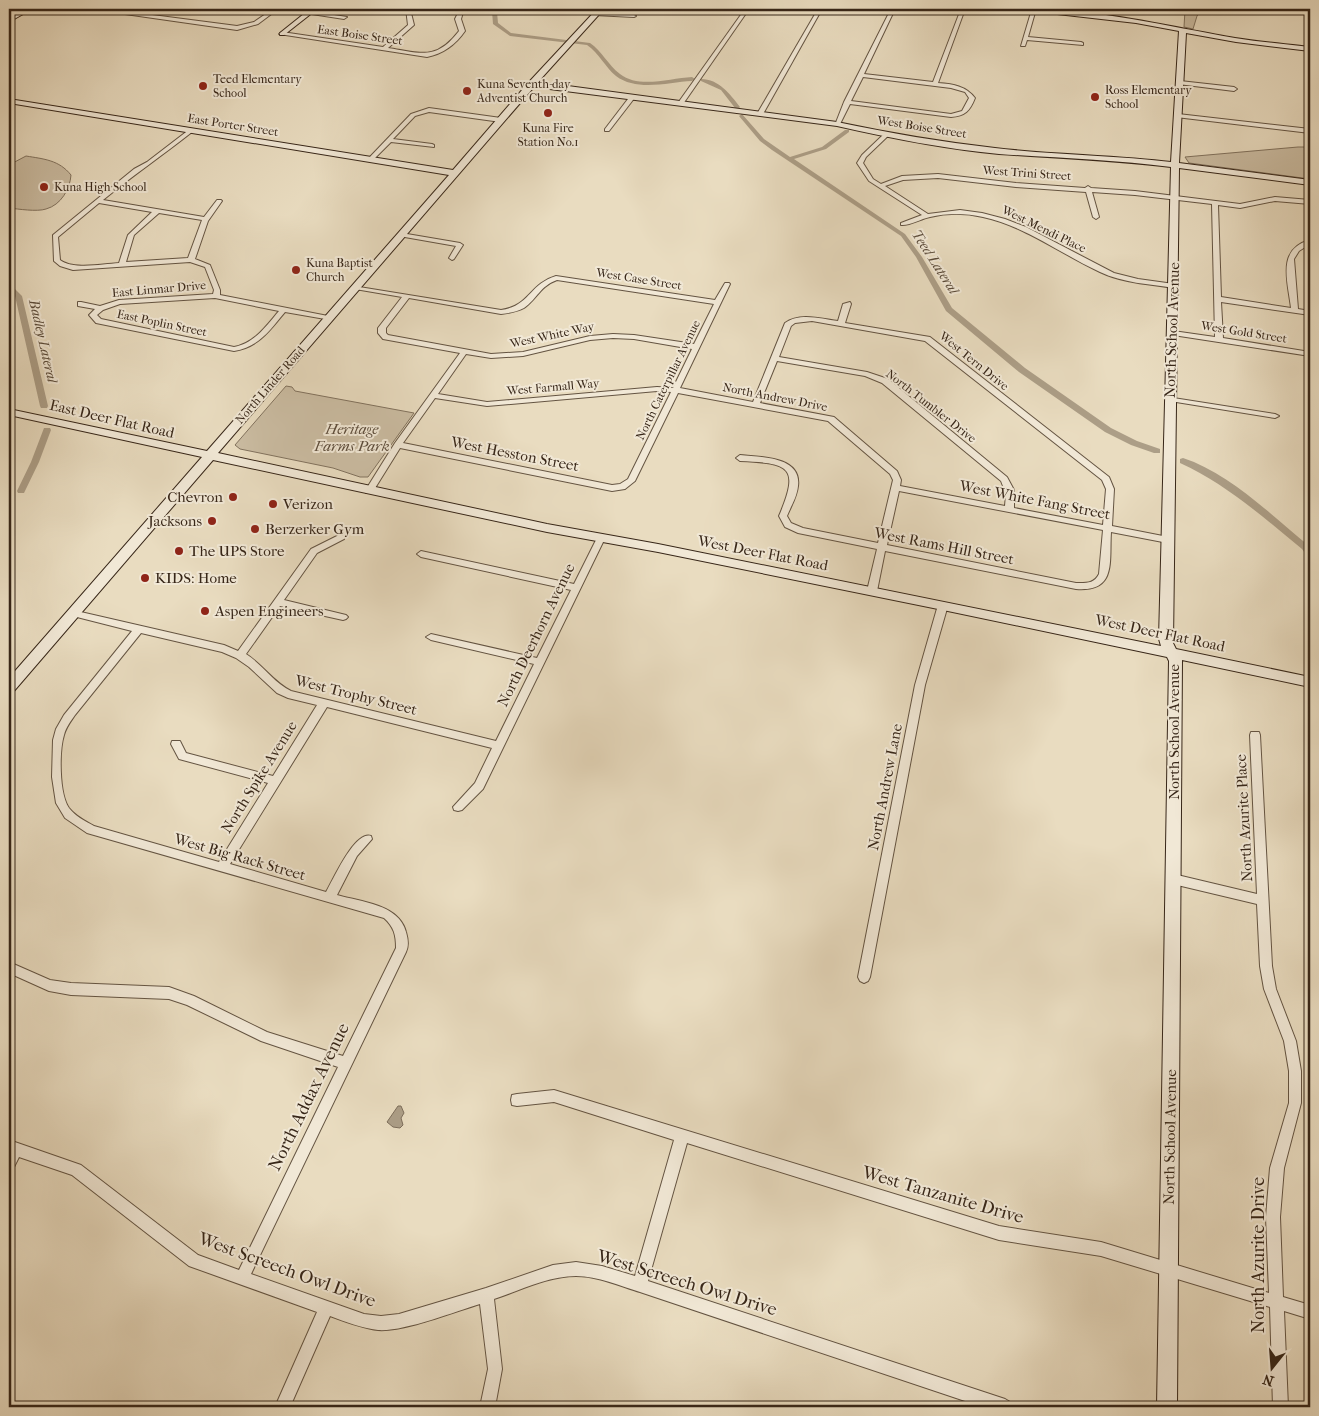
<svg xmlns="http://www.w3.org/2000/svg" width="1319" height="1416" viewBox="0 0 1319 1416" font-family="'IM FELL French Canon',serif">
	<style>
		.green { fill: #cbbda3; stroke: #81725e }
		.water { fill: #ac9e87; stroke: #7d6e5b }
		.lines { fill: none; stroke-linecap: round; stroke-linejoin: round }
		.stream { stroke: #7d6e5b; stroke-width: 1 }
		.canal { fill: #ac9e87; fill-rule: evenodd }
		.street-casing { stroke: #645442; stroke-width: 2 }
		.secondary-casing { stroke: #372618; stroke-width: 2 }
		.street { fill: #f1e8d6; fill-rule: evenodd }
		.secondary { fill: #f1e8d6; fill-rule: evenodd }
		.poi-dot { fill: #8f2418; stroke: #f1e8d6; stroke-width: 2 }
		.labels { text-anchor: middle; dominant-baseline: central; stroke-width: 4; stroke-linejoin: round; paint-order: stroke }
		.far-street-label { font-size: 12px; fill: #372618; stroke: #f1e8d6 }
		.far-poi-label { font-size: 12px; fill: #372618; stroke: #f1e8d6; text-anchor: start }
		.far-water-label { font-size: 14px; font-style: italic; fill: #5a4a39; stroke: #f1e8d6 }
		.street-label { font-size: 15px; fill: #372618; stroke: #f1e8d6 }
		.park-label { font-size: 15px; font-style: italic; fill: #5c4c3b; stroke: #f1e8d6 }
		.poi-label { font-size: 15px; fill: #372618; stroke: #f1e8d6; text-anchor: start }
		.near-street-label { font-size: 18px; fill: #372618; stroke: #f1e8d6 }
	</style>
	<rect width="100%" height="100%" fill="#e9dcc0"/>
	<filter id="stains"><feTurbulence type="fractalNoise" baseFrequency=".004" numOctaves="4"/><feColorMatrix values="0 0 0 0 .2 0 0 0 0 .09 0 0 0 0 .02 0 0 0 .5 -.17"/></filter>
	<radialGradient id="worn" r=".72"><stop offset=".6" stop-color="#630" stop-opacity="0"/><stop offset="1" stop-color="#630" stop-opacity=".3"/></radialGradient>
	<g class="green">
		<path d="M 1178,9 L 1202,9 L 1197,16 L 1193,29 L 1184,27 L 1185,10 Z"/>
		<path d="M 1298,147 L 1310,147 L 1310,179 L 1189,163 L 1185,157 Z"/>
		<path d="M 26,156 C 44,159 59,160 71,175 C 70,189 61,205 46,209 C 37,212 18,209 9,208 L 9,165 Z"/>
		<path d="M 286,386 L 292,387 L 295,391 L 414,413 L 368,477 L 360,477 L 333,468 L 240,449 L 235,445 Z"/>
	</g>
	<path class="water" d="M 398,1106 L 401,1106 L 404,1113 L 401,1118 L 403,1125 L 400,1128 L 393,1127 L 387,1122 Z"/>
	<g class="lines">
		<g class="stream">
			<path d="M 1237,9 L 1260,9"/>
			<path d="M 1297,9 L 1310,11"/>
		</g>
		<g class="canal">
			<path d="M 495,9 L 500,9 L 497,12 L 498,23 L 511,33 L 590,43 C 602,51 608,65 620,74 C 639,89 670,78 692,77 L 695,79 L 692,81 C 669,82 637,92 616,76 C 605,67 599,53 587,45 L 510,36 L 493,24 L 492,11 Z"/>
			<path d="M 701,79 C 719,79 730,94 740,107 L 739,108 L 735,108 L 721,90 L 701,81 Z"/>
			<path d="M 742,114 L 764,139 L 790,157 L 822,147 L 845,130 L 849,130 L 849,132 L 826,149 L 794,159 L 905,234 L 922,257 L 952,308 L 1025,368 L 1111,428 L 1137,441 L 1160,449 L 1160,453 L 1154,453 L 1131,445 L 1105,432 L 1019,372 L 946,311 L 916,257 L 901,236 L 772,150 L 760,141 L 739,116 Z"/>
			<path d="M 9,284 L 11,285 L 22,296 L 48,406 L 47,408 L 41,408 L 40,406 L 15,296 L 9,290 Z"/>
			<path d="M 44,428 L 50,428 L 51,430 L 39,462 L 24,493 L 18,493 L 17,491 L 31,462 Z"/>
			<path d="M 1183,458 C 1229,473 1271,515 1308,545 L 1310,548 L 1310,557 L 1307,556 L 1302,549 C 1263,517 1226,484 1180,463 L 1180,459 Z"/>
		</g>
		<defs>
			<g id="street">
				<path d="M 95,9 L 106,9 L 237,26 L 254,22 L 273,9 L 278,9 L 258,24 L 237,30 L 97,10 Z"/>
				<path d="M 284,9 L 295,9 L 347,17 L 344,19 L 286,10 Z"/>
				<path d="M 406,9 L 410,9 L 414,25 L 388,48 C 421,53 436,61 459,31 L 455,19 L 460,9 L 464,9 L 461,19 L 465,31 C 456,44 443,54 427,57 L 279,34 L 282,32 L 383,47 L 408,25 Z"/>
				<path d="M 745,9 L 749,9 L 683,104 L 679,104 L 678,103 Z"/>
				<path d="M 818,9 L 822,9 L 763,114 L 758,115 L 757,114 Z"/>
				<path d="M 891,9 L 895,9 L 864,74 L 933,82 L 961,9 L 965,9 L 938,83 C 953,84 966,86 975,98 C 970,111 965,116 951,117 L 850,104 L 840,124 L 835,125 L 844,102 ZM 863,77 L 951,88 L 965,92 L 969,98 L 962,111 L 951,114 L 851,101 Z"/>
				<path d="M 1032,9 L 1036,9 L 1028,37 L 1081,42 L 1083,43 L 1083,45 L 1027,40 L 1025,46 L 1021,46 Z"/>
				<path d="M 596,13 L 634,15 L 636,16 L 634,17 L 594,15 Z"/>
				<path d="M 1180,81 L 1234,87 L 1237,89 L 1234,91 L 1178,84 L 1177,83 Z"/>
				<path d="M 631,95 L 636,96 L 609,131 L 605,131 L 605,129 Z"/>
				<path d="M 429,108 L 501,118 L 504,120 L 501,122 L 429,112 L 415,116 L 393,139 L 432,144 L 434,145 L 434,147 L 391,142 L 372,161 L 368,161 L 368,159 L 411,114 Z"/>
				<path d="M 1178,114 L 1310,129 L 1310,133 L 1176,117 L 1176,115 Z"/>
				<path d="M 190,129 L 193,131 L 192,132 C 163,155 132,176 103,200 L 204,217 L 217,200 L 221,200 L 222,201 L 208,221 L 195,259 L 210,265 L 220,290 L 220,295 L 328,316 L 332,318 L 331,320 L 285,312 C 270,330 259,347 234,351 L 96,323 L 89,315 L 95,309 L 78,306 L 78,302 L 81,302 L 100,306 L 119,300 L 213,294 L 214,290 L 205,267 L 190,262 L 73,270 L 60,266 L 54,261 L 53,235 L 134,169 L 147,162 ZM 99,203 L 152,212 L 128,235 L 119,263 C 103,264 73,270 60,260 L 58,237 ZM 159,213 L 202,220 L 188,258 L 126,262 L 134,235 ZM 215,298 L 279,311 C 266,326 255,343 234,347 L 101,319 L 97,315 L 103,310 L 120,304 Z"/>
				<path d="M 884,134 L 889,135 L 866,157 L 863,163 L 873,179 L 881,184 L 902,176 L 938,174 L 1016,183 L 1085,188 L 1088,186 L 1091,188 L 1135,191 L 1240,204 L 1275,197 L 1310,200 L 1310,204 L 1275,201 L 1240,208 L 1218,205 L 1221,297 L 1291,308 C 1288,282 1276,249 1310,240 L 1310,244 L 1299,251 L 1294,259 L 1298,309 L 1310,311 L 1310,315 L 1221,302 L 1223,338 L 1310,352 L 1310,356 L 1173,335 L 1169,333 L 1173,331 L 1215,337 L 1212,204 L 1135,195 L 1092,192 L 1099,217 L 1096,219 L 1093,217 L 1086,192 L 1016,187 L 938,178 L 903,180 L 885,186 L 928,214 L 960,210 L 982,213 L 1005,219 L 1026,227 L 1114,273 L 1138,279 L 1174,284 L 1177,286 L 1174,288 C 1149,284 1123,283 1100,272 C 1061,254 1025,226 983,217 C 966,213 946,213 930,217 C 920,219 910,226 901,225 L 901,223 L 922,215 L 869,181 L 857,163 L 862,155 Z"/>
				<path d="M 401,233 L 460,243 L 463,245 L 454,259 L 452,260 L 449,258 L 456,246 L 399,236 L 398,235 Z"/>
				<path d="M 556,276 L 715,300 L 725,283 L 729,283 L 730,284 L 680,388 L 753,402 L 785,323 C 800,312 822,319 838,321 L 843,304 L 850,302 L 851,304 L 845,323 L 930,337 L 1109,477 L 1114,489 L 1112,526 L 1168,537 L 1172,540 L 1168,543 L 1111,532 C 1109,562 1117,592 1076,589 L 885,551 L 877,591 L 872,594 L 869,593 L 867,591 L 877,549 L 798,533 L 785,527 L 779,516 C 800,467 790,463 740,461 L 736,458 L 740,455 C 760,457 802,456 798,486 C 797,497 791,506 787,516 L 791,523 L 803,528 L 878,543 L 893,480 L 890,474 L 828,421 L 678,393 L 635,481 L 625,489 L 612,491 L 400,448 L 372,493 L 366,493 L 365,491 L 395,443 L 460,353 L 383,339 L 378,333 L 378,328 L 402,297 L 355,289 L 352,287 L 353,286 L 501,310 C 530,306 529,284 556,276 ZM 557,280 L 714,304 L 694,344 L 634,335 L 613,334 L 590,336 L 523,352 L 491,354 L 388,335 L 386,333 L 386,328 L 409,298 L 501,314 C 509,313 517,312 524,308 C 537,299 540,286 557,280 ZM 812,321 L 925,341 L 1102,480 L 1106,489 L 1103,525 L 1014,508 L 1014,490 L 1007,477 L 888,379 L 867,372 L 779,357 L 791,326 L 795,323 ZM 613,338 L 634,339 L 692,349 L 673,388 L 657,387 L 487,402 L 438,394 L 466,354 L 491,358 L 523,356 L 590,340 ZM 777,361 L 865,376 L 882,383 L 1001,481 L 1006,494 L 1005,506 L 900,486 L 901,480 L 897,471 L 834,417 L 760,403 ZM 657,391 L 671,392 L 628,479 L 620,484 L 612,485 L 403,443 L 435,398 L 487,406 ZM 899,491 L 1103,530 L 1099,574 C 1094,584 1086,583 1076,583 L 887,545 Z"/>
				<path d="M 1167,397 L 1275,414 L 1279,416 L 1275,418 L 1170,401 L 1167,401 Z"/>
				<path d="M 341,534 L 345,537 L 344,539 L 317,553 L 284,600 L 346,615 L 348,617 L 346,619 L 343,620 L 280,606 L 246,654 C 262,664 273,682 291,691 L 496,741 L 534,664 L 431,640 L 426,637 L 431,634 L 537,658 L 571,590 L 421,557 L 417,554 L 421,551 L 574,584 L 598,536 L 601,535 L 605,538 L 483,789 L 462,810 L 458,811 L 454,810 L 453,807 L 475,783 L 492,748 L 327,707 L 230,864 L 326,892 C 333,880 355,830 371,836 L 372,839 L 357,856 L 337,895 C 361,902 399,904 406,932 C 408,939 409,946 406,952 L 251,1274 L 364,1314 L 381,1316 L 399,1314 L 486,1288 L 553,1265 L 576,1262 L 602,1266 L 635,1276 L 674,1140 L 554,1102 L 517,1106 L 512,1105 L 511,1100 L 512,1095 L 517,1094 L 554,1090 L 999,1226 L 1101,1242 L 1269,1293 L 1266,1217 L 1270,1168 L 1289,1103 L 1289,1071 L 1284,1041 L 1264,989 L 1260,966 L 1257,904 L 1173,884 L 1169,882 L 1167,879 L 1169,876 L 1173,874 L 1257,894 L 1250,735 L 1251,732 L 1259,732 L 1260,735 L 1272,966 L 1276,989 L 1296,1041 L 1301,1071 L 1301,1103 L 1284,1168 L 1280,1217 L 1283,1297 L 1310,1305 L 1310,1319 L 1284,1311 L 1288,1407 L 1273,1407 L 1270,1307 L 1101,1256 L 999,1240 L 687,1143 L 648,1281 L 1005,1399 L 1010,1402 L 1012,1407 L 983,1407 L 640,1292 C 620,1286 598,1276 576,1276 C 548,1276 519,1291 494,1299 L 502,1369 L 495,1407 L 480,1407 L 488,1369 L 480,1304 C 454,1312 403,1332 378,1330 C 361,1328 346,1322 330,1316 L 290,1407 L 275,1407 L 317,1312 L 189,1266 L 72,1175 L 19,1157 L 14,1167 L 9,1169 L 9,1140 L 81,1165 L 198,1255 L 239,1270 L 338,1067 L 261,1041 L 187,1005 L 169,999 L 71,995 L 49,991 L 9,973 L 9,962 L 50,980 L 71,983 L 169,987 L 194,996 L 267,1032 L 343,1056 L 396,948 C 396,935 394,927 384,918 L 87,833 L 65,818 L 56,803 L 52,777 L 53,740 L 56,729 L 64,715 L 132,631 L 69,615 L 67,613 L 69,611 L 72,610 L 224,645 L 238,651 L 311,549 ZM 141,633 L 222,652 L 236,658 L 249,667 L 277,693 L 288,698 L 317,705 L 273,776 L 186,753 L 180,741 L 172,741 L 171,744 L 179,759 L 268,783 L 219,862 L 94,826 C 85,821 75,816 69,808 C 59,794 59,751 64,735 C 66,727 71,721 75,715 Z"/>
				<path d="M 943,602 L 948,605 L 925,685 L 870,977 L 868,981 L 864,983 L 860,981 L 858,977 L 915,685 L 938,605 Z"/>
			</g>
			<g id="secondary">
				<path d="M 24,9 L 32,9 L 9,22 L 9,17 Z"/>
				<path d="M 310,9 L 317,9 L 284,35 L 280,35 L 280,33 Z"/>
				<path d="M 597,9 L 604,9 L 538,82 L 837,122 C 889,133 942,142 995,148 C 1054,155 1113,155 1171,162 L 1179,31 L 1136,23 L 1031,11 L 1028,9 C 1098,9 1166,26 1235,38 C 1260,42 1285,44 1310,47 L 1310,51 L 1236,42 L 1186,33 L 1179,163 L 1310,180 L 1310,185 L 1179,168 L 1173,643 L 1176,649 L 1310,677 L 1310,687 L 1182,660 L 1177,1407 L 1157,1407 L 1169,661 L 1167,657 L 943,610 L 658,552 L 547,532 L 213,460 L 14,691 L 9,692 L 9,678 L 202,457 L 9,415 L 9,409 L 207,451 L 449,175 L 9,103 L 9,99 L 453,170 L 529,82 ZM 534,87 L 837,126 C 890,138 945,149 999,154 C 1057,158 1114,160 1171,167 L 1159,639 L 1161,646 L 658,544 L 547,524 L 218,453 Z"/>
			</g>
		</defs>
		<use href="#street" class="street-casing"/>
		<use href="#secondary" class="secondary-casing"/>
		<use href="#street" class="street"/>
		<use href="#secondary" class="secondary"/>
	</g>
	<g class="poi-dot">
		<circle cx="203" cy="86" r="5"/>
		<circle cx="467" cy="91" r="5"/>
		<circle cx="1095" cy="97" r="5"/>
		<circle cx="548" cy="113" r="5"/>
		<circle cx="44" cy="187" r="5"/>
		<circle cx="296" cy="270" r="5"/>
		<circle cx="233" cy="497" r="5"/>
		<circle cx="273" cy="504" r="5"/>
		<circle cx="212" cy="521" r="5"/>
		<circle cx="255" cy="529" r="5"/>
		<circle cx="179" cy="551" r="5"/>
		<circle cx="145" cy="578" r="5"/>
		<circle cx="205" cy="611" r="5"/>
	</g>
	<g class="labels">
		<g class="far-street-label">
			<text transform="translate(360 35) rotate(8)">East Boise Street</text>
			<text transform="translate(233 125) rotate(9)">East Porter Street</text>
			<text transform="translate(922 127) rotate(9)">West Boise Street</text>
			<text transform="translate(1027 173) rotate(4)">West Trini Street</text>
			<text transform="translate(1044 229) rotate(26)">West Mendi Place</text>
			<text transform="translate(639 279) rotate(9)">West Case Street</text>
			<text transform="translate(159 289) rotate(-5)">East Linmar Drive</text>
			<text transform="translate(162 323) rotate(12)">East Poplin Street</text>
			<text transform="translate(1244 332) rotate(9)">West Gold Street</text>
			<text transform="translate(552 335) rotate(-12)">West White Way</text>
			<text transform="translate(974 361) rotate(39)">West Tern Drive</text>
			<text transform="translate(668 380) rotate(-64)">North Caterpillar Avenue</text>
			<text transform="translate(270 385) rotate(-49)">North Linder Road</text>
			<text transform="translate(553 387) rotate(-5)">West Farmall Way</text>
			<text transform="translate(775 397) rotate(11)">North Andrew Drive</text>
			<text transform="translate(931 406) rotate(38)">North Tumbler Drive</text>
		</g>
		<g class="far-poi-label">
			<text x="213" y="79">Teed Elementary<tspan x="213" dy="14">School</tspan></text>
			<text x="477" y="84">Kuna Seventh-day<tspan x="477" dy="14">Adventist Church</tspan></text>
			<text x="1105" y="90">Ross Elementary<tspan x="1105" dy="14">School</tspan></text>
			<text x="548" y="128" text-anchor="middle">Kuna Fire<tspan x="548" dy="14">Station No.1</tspan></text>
			<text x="54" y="187">Kuna High School</text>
			<text x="306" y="263">Kuna Baptist<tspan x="306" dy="14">Church</tspan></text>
		</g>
		<g class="far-water-label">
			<text transform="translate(935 262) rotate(57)">Teed Lateral</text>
			<text transform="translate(43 341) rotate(77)">Badley Lateral</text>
		</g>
		<g class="street-label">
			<text transform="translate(1172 330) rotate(-88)">North School Avenue</text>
			<text transform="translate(112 419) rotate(13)">East Deer Flat Road</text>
			<text transform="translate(515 454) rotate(11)">West Hesston Street</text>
			<text transform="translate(1035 500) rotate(11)">West White Fang Street</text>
			<text transform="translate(944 546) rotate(11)">West Rams Hill Street</text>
			<text transform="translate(763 553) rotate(11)">West Deer Flat Road</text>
			<text transform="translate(1160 633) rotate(12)">West Deer Flat Road</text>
			<text transform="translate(536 635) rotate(-64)">North Deerhorn Avenue</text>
			<text transform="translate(356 695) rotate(14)">West Trophy Street</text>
			<text transform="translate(1174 732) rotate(-90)">North School Avenue</text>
			<text transform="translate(259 777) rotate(-58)">North Spike Avenue</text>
			<text transform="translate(885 787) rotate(-79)">North Andrew Lane</text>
			<text transform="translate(1244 818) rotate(-93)">North Azurite Place</text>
			<text transform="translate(240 857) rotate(16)">West Big Rack Street</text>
			<text transform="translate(1170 1137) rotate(-89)">North School Avenue</text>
		</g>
		<g class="park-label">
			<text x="352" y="429">Heritage<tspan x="352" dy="17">Farms Park</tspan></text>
		</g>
		<g class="poi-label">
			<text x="223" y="497" text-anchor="end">Chevron</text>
			<text x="283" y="504">Verizon</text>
			<text x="202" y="521" text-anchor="end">Jacksons</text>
			<text x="265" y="529">Berzerker Gym</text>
			<text x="189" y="551">The UPS Store</text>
			<text x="155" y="578">KIDS: Home</text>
			<text x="215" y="611">Aspen Engineers</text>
		</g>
		<g class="near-street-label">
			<text transform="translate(309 1097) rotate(-64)">North Addax Avenue</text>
			<text transform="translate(943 1195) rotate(16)">West Tanzanite Drive</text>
			<text transform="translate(1258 1255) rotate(-90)">North Azurite Drive</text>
			<text transform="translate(287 1270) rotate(20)">West Screech Owl Drive</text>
			<text transform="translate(687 1283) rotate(17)">West Screech Owl Drive</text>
		</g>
	</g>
	<rect width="1319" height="1416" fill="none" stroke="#e9dcc0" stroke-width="30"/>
	<rect x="10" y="10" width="1299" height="1396" fill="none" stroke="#372618" stroke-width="2.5"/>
	<rect x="15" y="15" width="1289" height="1386" fill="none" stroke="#372618"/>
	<g transform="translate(1272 1368) rotate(197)" stroke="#f1e8d6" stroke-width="4" paint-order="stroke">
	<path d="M0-4L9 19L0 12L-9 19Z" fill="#372618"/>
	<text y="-8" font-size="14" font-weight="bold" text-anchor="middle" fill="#372618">N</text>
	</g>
	<rect width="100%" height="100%" filter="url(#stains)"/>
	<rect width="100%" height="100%" fill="url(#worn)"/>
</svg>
